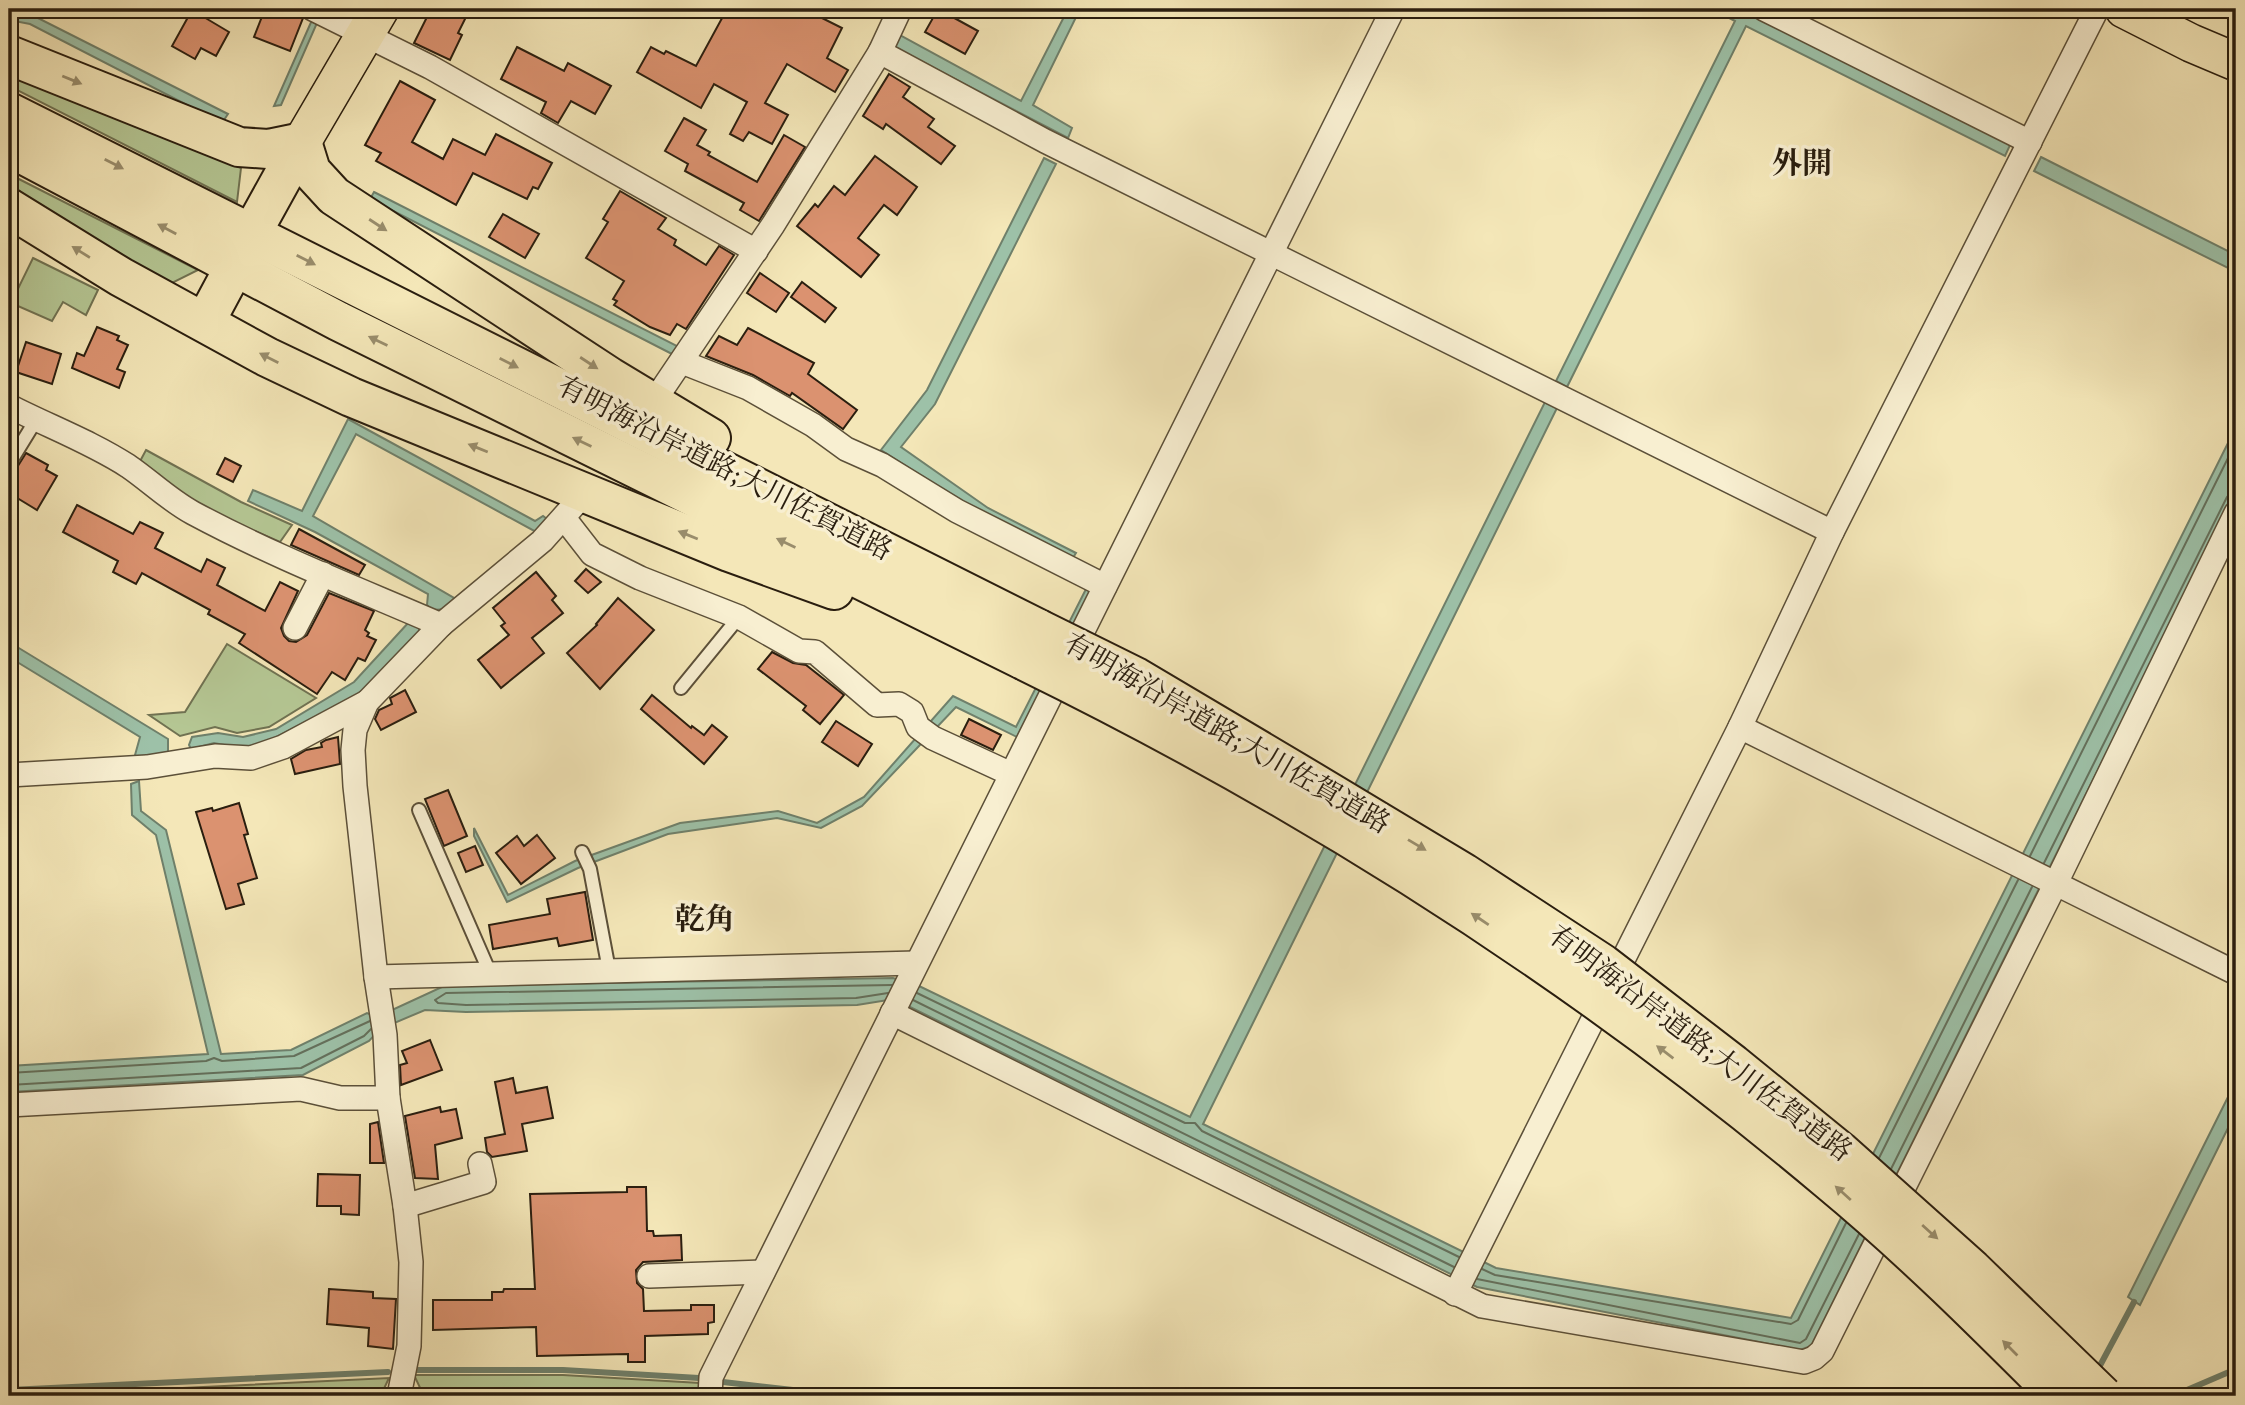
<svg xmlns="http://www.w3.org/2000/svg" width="2245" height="1405" viewBox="0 0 2245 1405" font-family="'Sorts Mill Goudy','Noto Serif JP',serif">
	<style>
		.green { fill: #b5c794; stroke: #707252; stroke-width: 2 }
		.water { fill: #9dc1a8; stroke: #6f806b; stroke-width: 2 }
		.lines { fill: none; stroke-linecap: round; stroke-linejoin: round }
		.shore { stroke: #64705c; stroke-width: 2 }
		.stream { stroke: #6f806b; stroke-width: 6 }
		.building { fill: #db9270; stroke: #2a1e0f; stroke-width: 2 }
		.service-casing { stroke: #5c5039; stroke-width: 16 }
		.minor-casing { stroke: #5c5039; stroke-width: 26 }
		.primary-casing { stroke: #2a1e0f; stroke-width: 40 }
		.motorway-casing { stroke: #2a1e0f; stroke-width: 42 }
		.service { stroke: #f8efd1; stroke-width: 12 }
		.minor { stroke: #f8efd1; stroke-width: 23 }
		.primary { stroke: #f4e7b8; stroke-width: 37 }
		.motorway { stroke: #f4e7b8; stroke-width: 38 }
		.motorway-bridge-casing { stroke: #2a1e0f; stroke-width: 42; stroke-linecap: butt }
		.motorway-bridge { stroke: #f4e7b8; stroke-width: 38 }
		.oneway { fill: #998d6c }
		.labels { text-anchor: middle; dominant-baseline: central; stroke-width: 7; stroke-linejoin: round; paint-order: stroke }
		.street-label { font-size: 28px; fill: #2a1e0f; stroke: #f8efd1 }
		.neighbourhood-label { font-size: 30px; font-weight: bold; fill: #2a1e0f; stroke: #f8efd1 }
	</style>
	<rect width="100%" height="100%" fill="#f4e7b8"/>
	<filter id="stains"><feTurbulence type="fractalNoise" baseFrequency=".00286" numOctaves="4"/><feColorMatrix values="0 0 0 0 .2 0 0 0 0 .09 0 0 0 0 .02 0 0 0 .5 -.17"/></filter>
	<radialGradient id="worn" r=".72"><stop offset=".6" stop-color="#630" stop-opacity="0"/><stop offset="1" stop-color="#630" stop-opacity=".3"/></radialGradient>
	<g class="green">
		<path d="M 9,70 L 241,168 L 237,202 L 9,86 Z"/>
		<path d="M 9,174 L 198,270 L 168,285 L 88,243 L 9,183 Z"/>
		<path d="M 33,258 L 98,290 L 86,315 L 63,302 L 52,321 L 11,303 Z"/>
		<path d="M 146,450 L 241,502 L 292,525 L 280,542 L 191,503 L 138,465 Z"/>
		<path d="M 227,644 L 316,698 L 269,727 L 237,733 L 215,727 L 180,736 L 149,715 L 185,712 Z"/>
		<path d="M 414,1375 L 563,1375 L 700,1383 L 702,1396 L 439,1396 L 422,1392 Z"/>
		<path d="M 389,1378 L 381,1395 L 378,1396 L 14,1396 Z"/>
	</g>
	<g class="water">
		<path d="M 1068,9 L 1080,9 L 1033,105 L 1072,128 L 1068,138 L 894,47 L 900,35 L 1021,101 Z"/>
		<path d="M 1712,9 L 1743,9 L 2011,143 L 2005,156 L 1746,26 L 1567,387 L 1556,381 L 1735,21 Z"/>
		<path d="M 9,11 L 34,16 L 228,114 L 222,123 L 30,24 L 9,20 Z"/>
		<path d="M 312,20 L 317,23 L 281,105 L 274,106 Z"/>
		<path d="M 2041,157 L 2236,255 L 2236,272 L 2034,171 Z"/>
		<path d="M 1044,158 L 1056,164 L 935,404 L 901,447 L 988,508 L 1076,553 L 1071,561 L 984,516 L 881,450 L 927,390 Z"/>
		<path d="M 374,192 L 681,348 L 672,354 L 370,199 Z"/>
		<path d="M 1545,402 L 1557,408 L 1203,1124 L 1496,1268 L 1791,1318 L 2236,427 L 2236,493 L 1811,1346 L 1800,1350 L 1477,1287 L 906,1005 L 888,1000 L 857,1005 L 466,1012 L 425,1010 L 380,1029 L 369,1041 L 303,1075 L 9,1092 L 9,1066 L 208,1054 L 156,835 L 132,815 L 131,784 L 139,781 L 141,811 L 166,830 L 221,1054 L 291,1050 L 367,1013 L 377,1017 L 444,986 L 893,978 L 917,985 L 1190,1117 Z"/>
		<path d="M 348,419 L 535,521 L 543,516 L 551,522 L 538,533 L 356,434 L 313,516 L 454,598 L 448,609 L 432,610 L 427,605 L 428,594 L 315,532 L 248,501 L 253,490 L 302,511 Z"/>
		<path d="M 1086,589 L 1093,592 L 1019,738 L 956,707 L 862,806 L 821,828 L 777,818 L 668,834 L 578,868 L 507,902 L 474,836 L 474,828 L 508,895 L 575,861 L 680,823 L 778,811 L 817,823 L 864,797 L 953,696 L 1016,727 Z"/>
		<path d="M 409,622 L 418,625 L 420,633 L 362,693 L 259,746 L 235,747 L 214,743 L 191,749 L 189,745 L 192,737 L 218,733 L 243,737 L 276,729 L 354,682 Z"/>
		<path d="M 9,642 L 168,739 L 168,752 L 139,758 L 135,755 L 140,737 L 9,657 Z"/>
		<path d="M 2236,1081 L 2236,1112 L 2140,1305 L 2128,1297 Z"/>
	</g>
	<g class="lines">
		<g class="shore">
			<path d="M 2030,856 L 2236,442"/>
			<path d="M 2044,863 L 2227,497 L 2231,493 L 2236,492"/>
			<path d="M 888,993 L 856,998 L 466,1005 L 438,1003 L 435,1000 L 446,993 L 892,985"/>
			<path d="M 917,993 L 1185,1123 L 1195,1123 L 1202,1131 L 1459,1257"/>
			<path d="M 913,1000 L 1454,1267"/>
			<path d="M 9,1073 L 206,1061 L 214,1058 L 222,1061 L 294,1056 L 370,1021"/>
			<path d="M 9,1085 L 301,1068 L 364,1036 L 371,1029"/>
			<path d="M 1879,1158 L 2018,880"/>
			<path d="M 1891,1169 L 2032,887"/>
			<path d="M 1482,1269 L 1495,1275 L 1791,1324 L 1798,1320 L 1846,1223"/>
			<path d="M 1477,1279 L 1800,1343 L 1806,1339 L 1859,1234"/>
		</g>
		<g class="stream">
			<path d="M 417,1370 L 563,1370 L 699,1378"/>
			<path d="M 2096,1373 L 2134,1302"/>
			<path d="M 723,1382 L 846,1396"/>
			<path d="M 9,1390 L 388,1372"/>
			<path d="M 2173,1396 L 2236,1369"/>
		</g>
	</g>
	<g class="building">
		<path d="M 265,9 L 281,9 L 303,18 L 290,51 L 254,37 Z"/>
		<path d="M 431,9 L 470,9 L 458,33 L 462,35 L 450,60 L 414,43 Z"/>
		<path d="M 727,9 L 814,9 L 812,13 L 842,28 L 827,58 L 848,70 L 835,92 L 787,64 L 765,103 L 788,115 L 772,144 L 749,132 L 743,141 L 730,134 L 747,102 L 714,84 L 701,108 L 637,72 L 651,47 L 664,54 L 666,51 L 696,66 Z"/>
		<path d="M 938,9 L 978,31 L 965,54 L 925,32 Z"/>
		<path d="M 192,10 L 229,32 L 216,56 L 201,48 L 195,59 L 172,46 Z"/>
		<path d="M 517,47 L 564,71 L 568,63 L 611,86 L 595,114 L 571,101 L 558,123 L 541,113 L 546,102 L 501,79 Z"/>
		<path d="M 889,74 L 910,87 L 903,97 L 934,119 L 928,127 L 955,146 L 941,164 L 886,124 L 883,129 L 863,116 Z"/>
		<path d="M 400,81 L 435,100 L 412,142 L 443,159 L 453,139 L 485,155 L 496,134 L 552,163 L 538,189 L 533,187 L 527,199 L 473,173 L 456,205 L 376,161 L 381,153 L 365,145 Z"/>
		<path d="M 684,118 L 706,130 L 697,145 L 710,152 L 708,155 L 757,182 L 784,135 L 805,147 L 759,221 L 740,210 L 744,203 L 685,171 L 688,164 L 665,151 Z"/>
		<path d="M 875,156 L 917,187 L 897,215 L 884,205 L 858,238 L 879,255 L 861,277 L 797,226 L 815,204 L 818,207 L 834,186 L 845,195 Z"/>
		<path d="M 620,191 L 666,218 L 658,229 L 676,240 L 674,245 L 706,265 L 719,246 L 734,255 L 686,329 L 677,324 L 670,335 L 650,327 L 614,305 L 617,301 L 613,299 L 624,281 L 586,258 L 608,222 L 603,219 Z"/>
		<path d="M 503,214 L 539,234 L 525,258 L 489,237 Z"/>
		<path d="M 760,273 L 789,293 L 776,312 L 747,293 Z"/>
		<path d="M 802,282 L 836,308 L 825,322 L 791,297 Z"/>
		<path d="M 97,327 L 119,336 L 117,340 L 128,345 L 117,369 L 125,372 L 119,388 L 72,368 L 77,353 L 84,356 Z"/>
		<path d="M 748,328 L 814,363 L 808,374 L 857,410 L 843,429 L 792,393 L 790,396 L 753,375 L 706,356 L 719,336 L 737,345 Z"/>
		<path d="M 26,342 L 61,354 L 52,384 L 16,372 Z"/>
		<path d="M 26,453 L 48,465 L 46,470 L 57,476 L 37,510 L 9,493 L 9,473 L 16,469 Z"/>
		<path d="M 225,458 L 241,466 L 233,482 L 217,474 Z"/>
		<path d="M 77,505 L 133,534 L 140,522 L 163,533 L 155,548 L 201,572 L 207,559 L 225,568 L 217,585 L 265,611 L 280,582 L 298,591 L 281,628 L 284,636 L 289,641 L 296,642 L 307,635 L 329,593 L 374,611 L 365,630 L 369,633 L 367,636 L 376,640 L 365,661 L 358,658 L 345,680 L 332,672 L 317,694 L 239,643 L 245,634 L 208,614 L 210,610 L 142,573 L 136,584 L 113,572 L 118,561 L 63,532 Z"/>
		<path d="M 299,529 L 365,565 L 359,575 L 291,545 Z"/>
		<path d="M 586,569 L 601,582 L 588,593 L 575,581 Z"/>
		<path d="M 536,572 L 556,596 L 552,600 L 563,613 L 532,638 L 544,653 L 501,688 L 478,660 L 509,635 L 501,626 L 505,623 L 493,608 Z"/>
		<path d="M 618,598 L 654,630 L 600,689 L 567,653 L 597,625 L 596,624 Z"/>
		<path d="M 772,652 L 793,663 L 806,665 L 844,695 L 820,724 L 803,710 L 806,706 L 758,669 Z"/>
		<path d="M 405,690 L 416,712 L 381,730 L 375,719 L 379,710 L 392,704 L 390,698 Z"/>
		<path d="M 652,695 L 691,728 L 692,726 L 704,735 L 712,725 L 727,737 L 704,764 L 641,709 Z"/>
		<path d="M 969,719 L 1001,735 L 993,750 L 961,735 Z"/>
		<path d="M 836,721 L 872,744 L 858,766 L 822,742 Z"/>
		<path d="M 338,737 L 340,764 L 295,774 L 291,759 L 306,750 L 322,747 L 321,743 L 326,740 Z"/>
		<path d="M 448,790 L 467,836 L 444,846 L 425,799 Z"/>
		<path d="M 239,803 L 248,834 L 244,835 L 257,878 L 238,884 L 244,904 L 226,909 L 196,812 L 212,808 L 213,811 Z"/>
		<path d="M 537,835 L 555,858 L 521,884 L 496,853 L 517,836 L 524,846 Z"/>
		<path d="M 475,846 L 483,865 L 466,872 L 458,853 Z"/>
		<path d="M 585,892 L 593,940 L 559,946 L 557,938 L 493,949 L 489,925 L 550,914 L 547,899 Z"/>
		<path d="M 430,1040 L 442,1070 L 401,1085 L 400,1065 L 407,1063 L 402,1051 Z"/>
		<path d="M 513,1078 L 516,1093 L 547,1087 L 553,1118 L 522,1124 L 527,1151 L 492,1157 L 487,1152 L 485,1138 L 505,1134 L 495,1082 Z"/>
		<path d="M 440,1107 L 441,1112 L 456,1109 L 462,1138 L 435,1145 L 438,1179 L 415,1178 L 405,1116 Z"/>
		<path d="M 378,1122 L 384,1163 L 370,1163 L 370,1124 Z"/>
		<path d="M 318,1174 L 360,1175 L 359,1215 L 341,1214 L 341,1206 L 317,1206 Z"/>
		<path d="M 627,1187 L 646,1187 L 647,1231 L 653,1231 L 654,1236 L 681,1235 L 682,1260 L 643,1262 L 636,1270 L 637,1283 L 643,1289 L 644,1311 L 691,1310 L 691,1305 L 714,1305 L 714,1322 L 708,1323 L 708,1334 L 645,1336 L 645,1362 L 628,1362 L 628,1354 L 537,1356 L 536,1327 L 433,1330 L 433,1300 L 492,1300 L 492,1292 L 503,1292 L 504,1289 L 535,1289 L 530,1194 L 627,1192 Z"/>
		<path d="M 329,1289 L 373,1292 L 373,1298 L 396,1299 L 393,1349 L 368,1346 L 369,1328 L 327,1324 Z"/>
	</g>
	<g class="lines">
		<defs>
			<g id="service">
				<path d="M 9,464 L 36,420"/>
				<path d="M 681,688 L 739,617"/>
				<path d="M 419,810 L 490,973"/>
				<path d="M 582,852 L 590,869 L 609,970"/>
			</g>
			<g id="minor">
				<path d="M 313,9 L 430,67 L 756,251"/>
				<path d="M 1764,9 L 2030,142"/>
				<path d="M 880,52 L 1045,141 L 1832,532"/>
				<path d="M 682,362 L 748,388 L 813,425 L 846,449 L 882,465 L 957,511 L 1105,586"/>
				<path d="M 661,391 L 773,225 L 880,52 L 900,9"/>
				<path d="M 9,406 C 48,426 91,442 128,466 C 150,481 169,500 193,513 C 273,556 358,589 441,625"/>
				<path d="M 564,518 L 592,554 L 640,578 L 739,617 L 799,651 L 815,652 L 877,705 L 899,704 L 912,712 L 918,727 L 933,738 L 1011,774"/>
				<path d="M 295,628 L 323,574"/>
				<path d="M 1740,727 L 2236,973"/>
				<path d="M 9,775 L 147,767 L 215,756 L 251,758 L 283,747 L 367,702"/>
				<path d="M 376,977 L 916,963"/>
				<path d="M 892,1013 L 1482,1306 L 1804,1362 L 1814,1358 L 1822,1351 L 2056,883 L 2236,513"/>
				<path d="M 9,1105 L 301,1089 L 340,1098 L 388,1098"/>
				<path d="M 405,1206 L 484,1182 L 480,1164"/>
				<path d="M 649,1276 L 763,1272"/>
				<path d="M 1455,1294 L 1740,727 L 1832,532 L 2097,9"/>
				<path d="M 399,1396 L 409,1346 L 411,1262 L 405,1206 L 388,1098 L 385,1035 L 376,977 L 355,786 L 353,750 L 355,730 L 367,702 L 441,625 L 542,541 L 575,504"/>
				<path d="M 710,1396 L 711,1377 L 1393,9"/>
			</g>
			<g id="primary">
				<path d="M 2124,9 L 2191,43 L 2236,62"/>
				<path d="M 302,142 L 380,9"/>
			</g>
			<g id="motorway">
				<path d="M 9,55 L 239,147 L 268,149 L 302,142"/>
				<path d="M 9,112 L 1039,629"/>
				<path d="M 302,142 L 311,171 L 334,196 L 610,377 L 711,438"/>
				<path d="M 9,147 L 338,321 L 1023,660"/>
				<path d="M 9,208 L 121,277 L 267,357 L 351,397 L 729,552 L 834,590"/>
				<path d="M 260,218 L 302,142"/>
				<path d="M 205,322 L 228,279"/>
			</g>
		</defs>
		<use href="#service" class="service-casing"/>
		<use href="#minor" class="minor-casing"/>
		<use href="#primary" class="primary-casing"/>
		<use href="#motorway" class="motorway-casing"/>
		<use href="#service" class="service"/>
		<use href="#minor" class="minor"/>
		<use href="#primary" class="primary"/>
		<use href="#motorway" class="motorway"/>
		<defs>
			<g id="motorway-bridge">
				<path d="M 1039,629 L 1136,677 L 1296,772 L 1464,873 L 1603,964 L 1733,1064 L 1840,1151 L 1972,1269 L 2103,1396"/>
				<path d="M 1023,660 C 1313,802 1582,973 1829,1181 C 1910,1248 1984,1322 2058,1396"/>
			</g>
		</defs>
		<use href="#motorway-bridge" class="motorway-bridge-casing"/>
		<use href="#motorway-bridge" class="motorway-bridge"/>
	</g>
	<defs><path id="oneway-solid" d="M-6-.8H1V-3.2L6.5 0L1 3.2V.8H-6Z" transform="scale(1.75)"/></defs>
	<g class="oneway">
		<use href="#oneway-solid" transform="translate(72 80) rotate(22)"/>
		<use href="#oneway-solid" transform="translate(114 164) rotate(27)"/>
		<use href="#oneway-solid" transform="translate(378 225) rotate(33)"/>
		<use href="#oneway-solid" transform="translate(167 229) rotate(-152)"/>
		<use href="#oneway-solid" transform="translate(81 252) rotate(-148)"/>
		<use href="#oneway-solid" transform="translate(306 260) rotate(27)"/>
		<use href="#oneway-solid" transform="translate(378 341) rotate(-154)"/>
		<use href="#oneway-solid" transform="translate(269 358) rotate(-153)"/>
		<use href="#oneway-solid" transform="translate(509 363) rotate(27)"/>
		<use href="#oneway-solid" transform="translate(589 363) rotate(33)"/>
		<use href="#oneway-solid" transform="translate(582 442) rotate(-154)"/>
		<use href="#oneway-solid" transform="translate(478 448) rotate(-158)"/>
		<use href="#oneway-solid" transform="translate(688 535) rotate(-158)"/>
		<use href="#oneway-solid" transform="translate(786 543) rotate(-154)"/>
		<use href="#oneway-solid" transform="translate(1417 845) rotate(31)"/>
		<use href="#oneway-solid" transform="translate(1480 919) rotate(-146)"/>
		<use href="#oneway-solid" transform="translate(1665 1052) rotate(-143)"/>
		<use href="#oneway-solid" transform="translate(1843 1193) rotate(-138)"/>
		<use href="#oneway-solid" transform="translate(1930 1232) rotate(42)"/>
		<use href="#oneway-solid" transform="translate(2010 1348) rotate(-135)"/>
	</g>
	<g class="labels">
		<g class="street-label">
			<text transform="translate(724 470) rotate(27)">有明海沿岸道路;大川佐賀道路</text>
			<text transform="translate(1226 735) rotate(30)">有明海沿岸道路;大川佐賀道路</text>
			<text transform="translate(1699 1045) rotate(37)">有明海沿岸道路;大川佐賀道路</text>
		</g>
		<g class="neighbourhood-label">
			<text x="1802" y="165">外開</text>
			<text x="705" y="921">乾角</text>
		</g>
	</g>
	<rect width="2245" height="1405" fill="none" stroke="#f4e7b8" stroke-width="35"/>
	<rect x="10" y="10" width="2224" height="1384" fill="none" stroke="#2a1e0f" stroke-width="3.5"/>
	<rect x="18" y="18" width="2210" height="1370" fill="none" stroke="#2a1e0f" stroke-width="2"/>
	<rect width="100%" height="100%" filter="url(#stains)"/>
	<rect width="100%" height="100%" fill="url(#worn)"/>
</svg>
